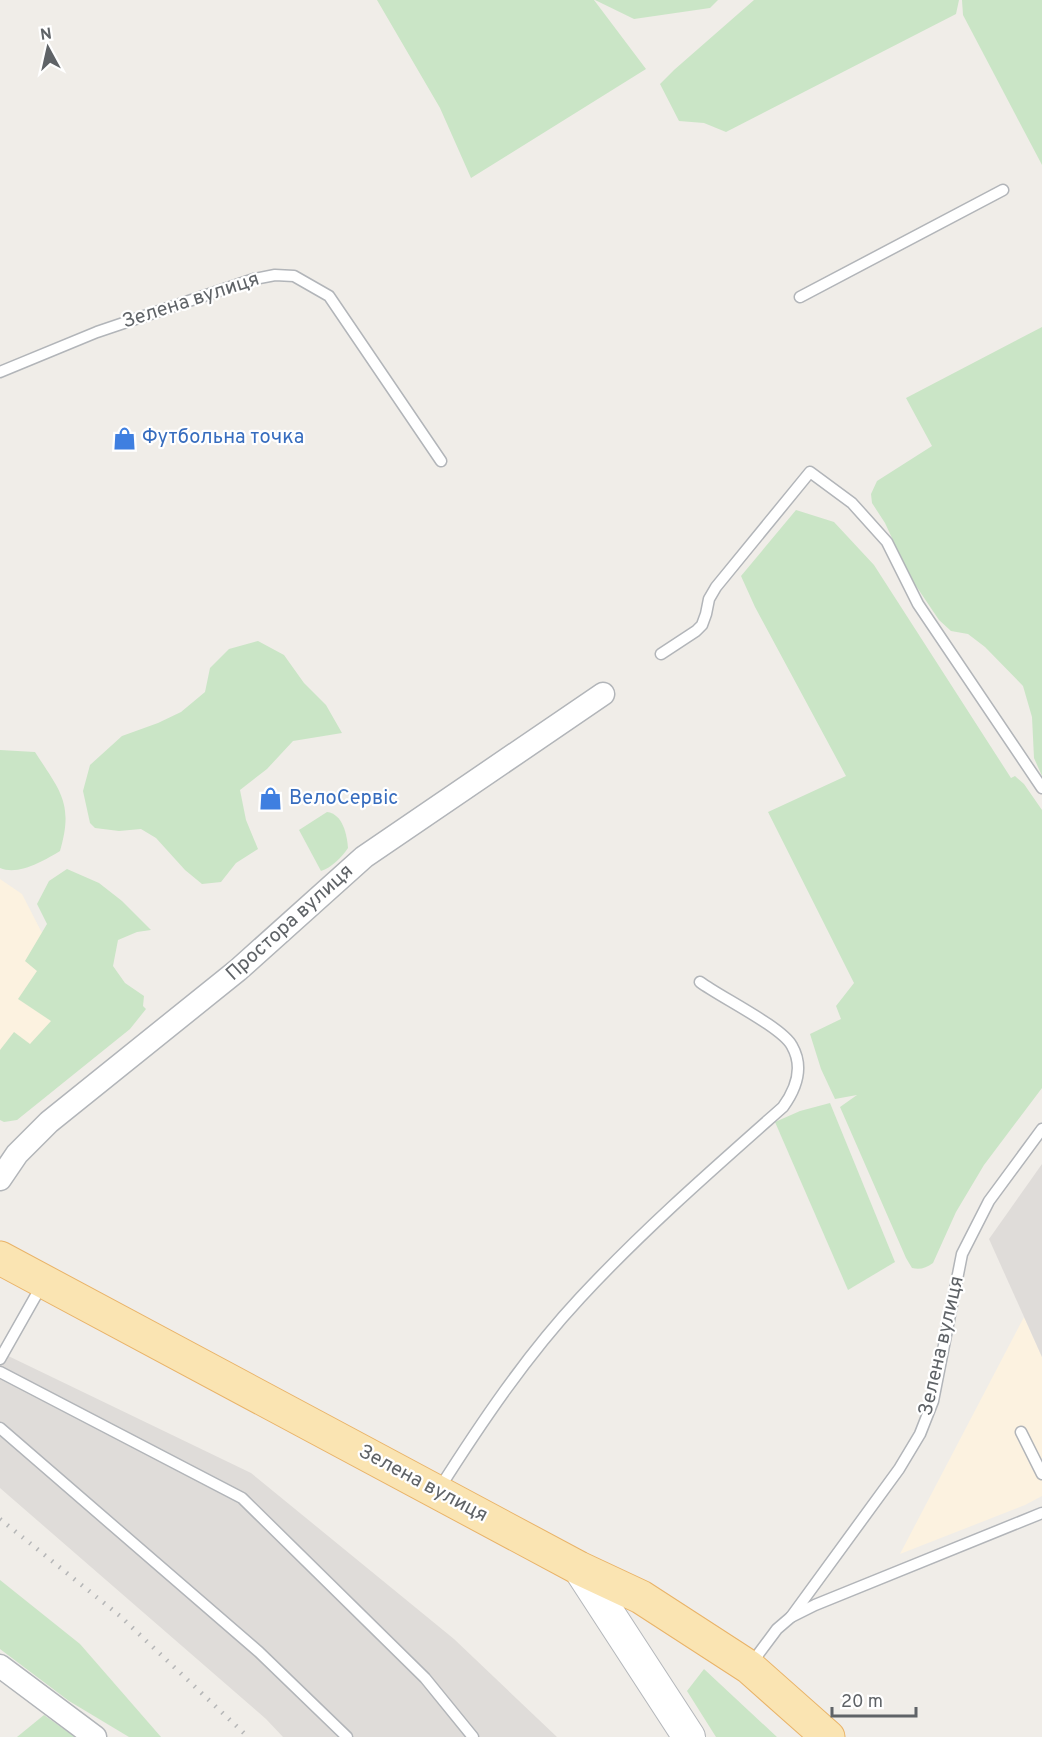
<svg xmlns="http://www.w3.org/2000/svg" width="1042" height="1737" viewBox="0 0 1042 1737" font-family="Overpass,sans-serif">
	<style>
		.commercial { fill: #fcf2e0 }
		.industrial { fill: #dfdcd9 }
		.green { fill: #cae5c6 }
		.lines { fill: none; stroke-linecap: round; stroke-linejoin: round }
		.lane-casing { stroke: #b2b5b9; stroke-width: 13 }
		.street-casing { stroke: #b2b5b9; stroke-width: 25 }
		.secondary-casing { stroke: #b4b7bb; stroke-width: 34 }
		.primary-casing { stroke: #e9b368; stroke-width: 35 }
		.lane { stroke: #fff; stroke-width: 10 }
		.street { stroke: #fff; stroke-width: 22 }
		.secondary { stroke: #fff; stroke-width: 32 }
		.primary { stroke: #fae4b2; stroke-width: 33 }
		.rail { stroke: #b5b6b7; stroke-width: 4.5; stroke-dasharray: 1.5 8; stroke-linecap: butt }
		.labels { text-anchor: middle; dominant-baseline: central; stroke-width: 4.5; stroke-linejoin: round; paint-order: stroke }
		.street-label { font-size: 20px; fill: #5f6367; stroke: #fff }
		.shop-label { font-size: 20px; fill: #366cbe; stroke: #fff; text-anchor: start }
	</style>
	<rect width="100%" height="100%" fill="#f0ede8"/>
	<g class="commercial">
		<path d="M 0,879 L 22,894 L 41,931 L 111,1023 L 0,1113 Z"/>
		<path d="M 1024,1317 L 1042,1357 L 1042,1496 L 1025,1505 L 900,1554 Z"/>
	</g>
	<g class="industrial">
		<path d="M 1042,1164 L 1042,1357 L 989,1239 Z"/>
		<path d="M 0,1352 L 251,1473 L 454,1639 L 557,1737 L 283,1737 L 266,1719 L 0,1488 Z"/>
	</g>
	<g class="green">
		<path d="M 377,0 L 594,0 L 646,69 L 471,178 L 440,108 Z"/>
		<path d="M 595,0 L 718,0 L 710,8 L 634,19 Z"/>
		<path d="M 754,0 L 959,0 L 956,14 L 726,132 L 704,123 L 679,121 L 660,84 L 674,70 Z"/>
		<path d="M 962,0 L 1042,0 L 1042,165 L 963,15 Z"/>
		<path d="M 1042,327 L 1042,776 L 1034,758 L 1032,717 L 1023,686 L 985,647 L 968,634 L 951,631 L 939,620 L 910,577 L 885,523 L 872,503 L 871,494 L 877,481 L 932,446 L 906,398 Z"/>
		<path d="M 796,510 L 834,522 L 874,565 L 1011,778 L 1015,776 L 1024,784 L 1042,810 L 1042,1088 L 984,1165 L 956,1212 L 933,1263 C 926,1268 920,1270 912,1268 L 906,1258 L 840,1107 L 857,1095 L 835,1099 L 821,1069 L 810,1034 L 841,1019 L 836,1006 L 854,983 L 768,812 L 846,776 L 755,607 L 741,576 Z"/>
		<path d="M 258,641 L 284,655 L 304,683 L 326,705 L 342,733 L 293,741 L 267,769 L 240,790 L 246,820 L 258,849 L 236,863 L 221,882 L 202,884 L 185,870 L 156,838 L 141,829 L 119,831 L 95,828 L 90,823 L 83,791 L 90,765 L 122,736 L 158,723 L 181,712 L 205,692 L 210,668 L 229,649 Z"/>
		<path d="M 0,750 L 35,752 C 60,791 74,803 60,851 C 45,860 19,876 0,868 Z"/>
		<path d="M 327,812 C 343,814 347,835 348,848 C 342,857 331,868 321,871 L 299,830 Z"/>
		<path d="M 67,869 L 99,883 L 122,901 L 151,930 L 137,932 L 118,940 L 113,966 L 125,983 L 144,996 L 143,1006 L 146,1009 L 130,1029 L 17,1120 L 4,1122 L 0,1120 L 0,1050 L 14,1032 L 30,1044 L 51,1021 L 18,999 L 37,971 L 25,961 L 47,924 L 37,904 L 49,881 Z"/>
		<path d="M 830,1103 L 895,1262 L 848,1290 L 775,1122 L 800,1111 Z"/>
		<path d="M 0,1580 L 80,1644 L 161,1737 L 129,1737 L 69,1701 L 0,1649 Z"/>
		<path d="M 704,1669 L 777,1737 L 778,1737 L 716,1737 L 687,1691 Z"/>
		<path d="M 44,1715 L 75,1737 L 17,1737 Z"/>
	</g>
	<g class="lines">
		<defs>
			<g id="lane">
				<path d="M 800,297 L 1003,190"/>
				<path d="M 0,372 L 97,332 L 254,279 L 275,275 L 294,276 L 329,296 L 441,461"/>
				<path d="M 661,654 L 696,631 L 702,625 L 706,614 L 709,599 L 716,587 L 810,472 L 852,503 L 887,542 L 918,604 L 1042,788"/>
				<path d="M 0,1359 L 43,1283"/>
				<path d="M 0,1372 L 242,1498 L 425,1678 L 473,1737"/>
				<path d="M 0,1428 L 259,1652 L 347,1737"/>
				<path d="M 1021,1432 L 1042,1474"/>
				<path d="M 439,1489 C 481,1423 526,1356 580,1298 C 643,1230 713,1169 783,1107 C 796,1089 804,1067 792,1046 C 782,1027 720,997 700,982"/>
				<path d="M 791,1617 L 899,1469 L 920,1434 L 933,1401 L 962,1254 L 989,1201 L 1042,1129"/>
				<path d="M 751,1664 L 777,1629 L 791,1617 L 815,1605 L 1042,1513"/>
			</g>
			<g id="street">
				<path d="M 0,1179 L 17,1154 L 49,1122 L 238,970 L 364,857 L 603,694"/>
				<path d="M 0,1666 L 95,1737"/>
			</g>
			<path id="secondary" d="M 579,1568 L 689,1737"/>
			<path id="primary" d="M 0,1258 L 579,1568 L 641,1597 L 749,1667 L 828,1737"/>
		</defs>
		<use href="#lane" class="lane-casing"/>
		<use href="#street" class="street-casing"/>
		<use href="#secondary" class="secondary-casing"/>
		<use href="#primary" class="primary-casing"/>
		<use href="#lane" class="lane"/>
		<use href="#street" class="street"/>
		<use href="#secondary" class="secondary"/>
		<use href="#primary" class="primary"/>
		<path class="rail" d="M 0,1519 L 120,1616 L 248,1737"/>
	</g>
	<defs>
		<symbol id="shop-bare" viewBox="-9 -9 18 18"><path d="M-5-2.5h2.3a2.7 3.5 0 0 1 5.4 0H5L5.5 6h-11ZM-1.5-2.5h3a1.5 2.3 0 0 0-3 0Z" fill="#3f7fe0" stroke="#fff" stroke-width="2.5" paint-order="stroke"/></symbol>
	</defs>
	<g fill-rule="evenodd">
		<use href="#shop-bare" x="108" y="422" width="33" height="33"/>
		<use href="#shop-bare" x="254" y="782" width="33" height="33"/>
	</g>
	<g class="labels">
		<g class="street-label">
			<text transform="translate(191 301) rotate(-18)">Зелена вулиця</text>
			<text transform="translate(290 923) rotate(-42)">Простора вулиця</text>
			<text transform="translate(942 1346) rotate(-77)">Зелена вулиця</text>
			<text transform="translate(423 1484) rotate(28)">Зелена вулиця</text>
		</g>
		<g class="shop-label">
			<text x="142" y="438">Футбольна точка</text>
			<text x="289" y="799">ВелоСервіс</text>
		</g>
	</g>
	<g transform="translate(48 48) rotate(352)" stroke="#ffffff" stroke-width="4.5" paint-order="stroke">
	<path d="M0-4.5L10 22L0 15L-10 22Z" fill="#5f6367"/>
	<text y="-9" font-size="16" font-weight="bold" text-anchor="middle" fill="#5f6367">N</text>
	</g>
	<path d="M832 1707v9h84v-9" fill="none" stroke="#5f6367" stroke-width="3"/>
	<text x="841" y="1707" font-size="18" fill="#5f6367" stroke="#ffffff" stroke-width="4.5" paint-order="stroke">20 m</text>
</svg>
